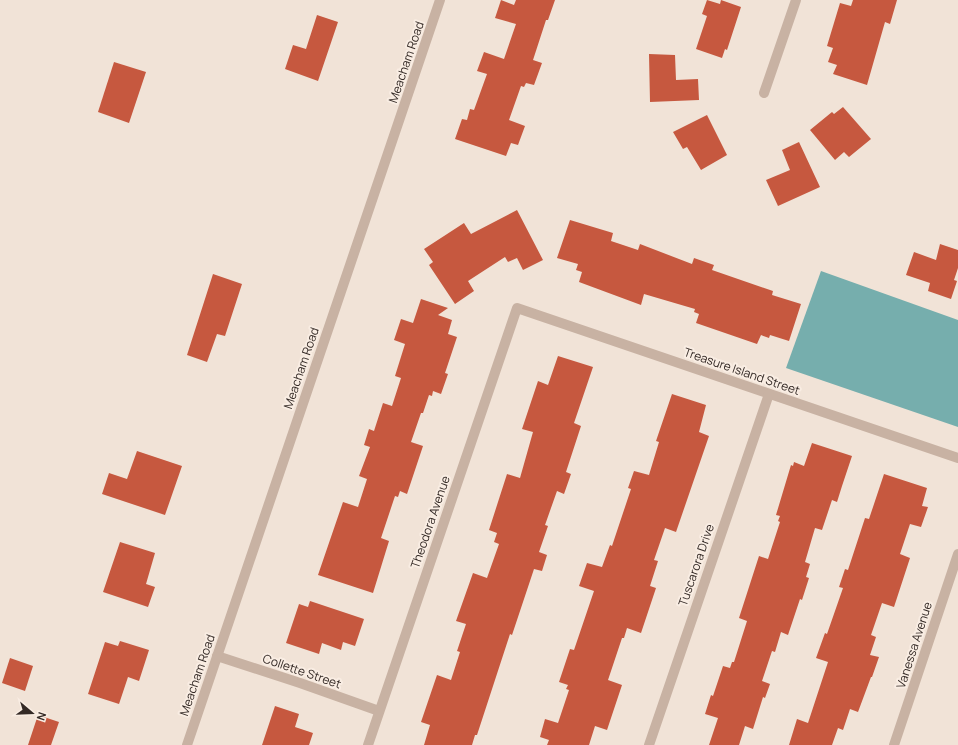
<svg xmlns="http://www.w3.org/2000/svg" width="958" height="745" viewBox="0 0 958 745" font-family="Manrope,sans-serif">
	<style>
		.water { fill: #76aead }
		.building { fill: #c6583f }
		.lines { fill: none; stroke-linecap: round; stroke-linejoin: round }
		.minor { stroke: #c8b2a3; stroke-width: 10 }
		.labels { text-anchor: middle; dominant-baseline: central; stroke-width: 4; stroke-linejoin: round; paint-order: stroke }
		.street-label { font-size: 12px; fill: #332925; stroke: #f9ede3 }
	</style>
	<rect width="100%" height="100%" fill="#f1e3d7"/>
	<path class="water" d="M 821,271 L 958,320 L 958,427 L 786,368 Z"/>
	<g class="building">
		<path d="M 501,0 L 514,5 L 516,0 L 555,0 L 548,20 L 546,20 L 533,60 L 542,63 L 534,85 L 526,83 L 524,87 L 521,86 L 509,120 L 525,126 L 518,145 L 511,143 L 506,156 L 455,139 L 462,119 L 467,120 L 470,109 L 474,110 L 487,74 L 477,71 L 484,52 L 504,59 L 516,24 L 495,18 Z"/>
		<path d="M 707,0 L 720,4 L 721,0 L 741,7 L 727,50 L 725,49 L 722,58 L 696,49 L 707,16 L 702,14 Z"/>
		<path d="M 853,0 L 897,0 L 890,24 L 885,22 L 867,85 L 833,74 L 837,65 L 828,62 L 833,48 L 827,46 L 840,3 L 851,6 Z"/>
		<path d="M 317,15 L 338,22 L 318,81 L 285,69 L 293,45 L 306,49 Z"/>
		<path d="M 649,54 L 675,55 L 676,80 L 698,79 L 699,100 L 650,102 Z"/>
		<path d="M 114,62 L 146,72 L 129,123 L 98,112 Z"/>
		<path d="M 843,107 L 871,139 L 849,157 L 844,152 L 835,160 L 810,130 L 832,112 L 834,114 Z"/>
		<path d="M 707,115 L 727,155 L 701,170 L 687,147 L 683,149 L 673,132 Z"/>
		<path d="M 799,142 L 820,187 L 778,206 L 766,180 L 790,170 L 782,150 Z"/>
		<path d="M 517,210 L 543,260 L 523,270 L 517,258 L 508,262 L 505,257 L 468,281 L 474,291 L 455,304 L 429,265 L 433,262 L 424,249 L 464,223 L 471,234 Z"/>
		<path d="M 570,220 L 613,233 L 611,241 L 638,250 L 640,244 L 692,264 L 694,258 L 714,265 L 712,270 L 773,291 L 772,295 L 801,304 L 789,341 L 770,335 L 769,338 L 761,335 L 757,344 L 696,323 L 699,314 L 694,312 L 695,309 L 644,294 L 641,305 L 579,282 L 582,272 L 576,270 L 578,264 L 557,258 Z"/>
		<path d="M 940,244 L 958,250 L 958,268 L 954,280 L 957,281 L 951,299 L 928,291 L 930,283 L 906,275 L 914,252 L 936,260 Z"/>
		<path d="M 213,274 L 242,284 L 225,336 L 217,334 L 207,362 L 187,355 Z"/>
		<path d="M 421,299 L 448,308 L 438,315 L 452,320 L 448,334 L 457,337 L 445,373 L 448,374 L 441,394 L 433,391 L 432,396 L 429,395 L 423,413 L 421,413 L 411,442 L 423,446 L 407,494 L 400,491 L 398,497 L 395,496 L 381,538 L 389,541 L 373,593 L 318,575 L 343,502 L 358,507 L 367,479 L 359,476 L 370,447 L 364,445 L 369,429 L 374,431 L 383,403 L 392,406 L 401,378 L 395,376 L 405,344 L 394,340 L 401,319 L 413,323 Z"/>
		<path d="M 558,356 L 593,367 L 574,423 L 581,426 L 566,472 L 571,474 L 564,494 L 557,491 L 545,525 L 548,526 L 539,552 L 547,555 L 542,571 L 534,569 L 512,635 L 510,634 L 477,735 L 475,735 L 472,745 L 424,745 L 430,725 L 421,722 L 437,675 L 451,680 L 460,652 L 457,651 L 466,624 L 456,621 L 473,573 L 487,578 L 499,544 L 494,542 L 497,533 L 489,530 L 507,474 L 520,478 L 533,432 L 522,429 L 538,381 L 548,385 Z"/>
		<path d="M 672,394 L 706,405 L 699,432 L 709,436 L 676,532 L 665,528 L 654,560 L 658,561 L 650,586 L 656,588 L 641,633 L 627,628 L 624,638 L 622,638 L 608,680 L 622,685 L 607,730 L 595,726 L 589,745 L 547,745 L 549,740 L 540,737 L 545,719 L 558,723 L 569,690 L 566,689 L 568,685 L 559,682 L 570,649 L 574,650 L 594,591 L 579,586 L 587,563 L 602,567 L 610,545 L 612,546 L 631,489 L 628,488 L 634,471 L 649,475 L 659,442 L 656,441 Z"/>
		<path d="M 812,443 L 852,456 L 842,486 L 837,502 L 832,500 L 822,530 L 815,528 L 805,562 L 810,564 L 806,577 L 809,578 L 802,600 L 800,599 L 788,635 L 781,632 L 775,652 L 772,651 L 762,681 L 770,684 L 765,698 L 763,697 L 753,729 L 745,726 L 739,745 L 709,745 L 718,718 L 705,714 L 711,695 L 713,696 L 723,666 L 730,668 L 732,662 L 734,662 L 747,621 L 739,618 L 759,556 L 768,559 L 780,522 L 778,521 L 780,516 L 776,515 L 791,465 L 793,466 L 794,462 L 804,466 Z"/>
		<path d="M 137,451 L 182,466 L 165,515 L 102,494 L 109,473 L 127,479 Z"/>
		<path d="M 884,474 L 927,488 L 922,506 L 928,507 L 921,527 L 910,524 L 900,554 L 910,558 L 894,607 L 882,603 L 871,635 L 876,637 L 870,655 L 879,657 L 872,677 L 871,677 L 858,712 L 850,709 L 843,730 L 838,728 L 832,745 L 789,745 L 797,719 L 808,723 L 828,662 L 816,658 L 825,633 L 827,634 L 843,588 L 839,587 L 845,569 L 848,570 L 865,518 L 869,519 Z"/>
		<path d="M 120,542 L 155,553 L 146,584 L 155,587 L 148,607 L 103,592 Z"/>
		<path d="M 310,601 L 364,619 L 355,646 L 343,642 L 341,650 L 322,643 L 319,654 L 286,643 L 299,604 L 308,607 Z"/>
		<path d="M 120,641 L 149,650 L 139,681 L 128,677 L 119,704 L 88,694 L 105,642 L 118,646 Z"/>
		<path d="M 10,658 L 33,666 L 25,691 L 2,683 Z"/>
		<path d="M 275,706 L 299,714 L 295,727 L 313,733 L 309,745 L 262,745 Z"/>
		<path d="M 38,715 L 59,722 L 51,745 L 28,745 Z"/>
	</g>
	<g class="lines">
		<g class="minor">
			<path d="M 764,93 L 796,0"/>
			<path d="M 217,656 L 300,683 L 379,711"/>
			<path d="M 187,745 L 440,0"/>
			<path d="M 368,745 L 517,308 L 958,458"/>
			<path d="M 649,745 L 769,394"/>
			<path d="M 894,745 L 958,554"/>
		</g>
	</g>
	<g class="labels">
		<g class="street-label">
			<text transform="translate(406 62) rotate(-71)">Meacham Road</text>
			<text transform="translate(301 368) rotate(-71)">Meacham Road</text>
			<text transform="translate(742 371) rotate(19)">Treasure Island Street</text>
			<text transform="translate(430 522) rotate(-71)">Theodora Avenue</text>
			<text transform="translate(696 565) rotate(-71)">Tuscarora Drive</text>
			<text transform="translate(914 645) rotate(-72)">Vanessa Avenue</text>
			<text transform="translate(302 671) rotate(19)">Collette Street</text>
			<text transform="translate(197 675) rotate(-71)">Meacham Road</text>
		</g>
	</g>
	<g transform="translate(32 713) rotate(109)" stroke="#f9ede3" stroke-width="3" paint-order="stroke">
	<path d="M0-3L7 15L0 10L-7 15Z" fill="#332925"/>
	<text y="-6" font-size="11" font-weight="bold" text-anchor="middle" fill="#332925">N</text>
	</g>
</svg>
